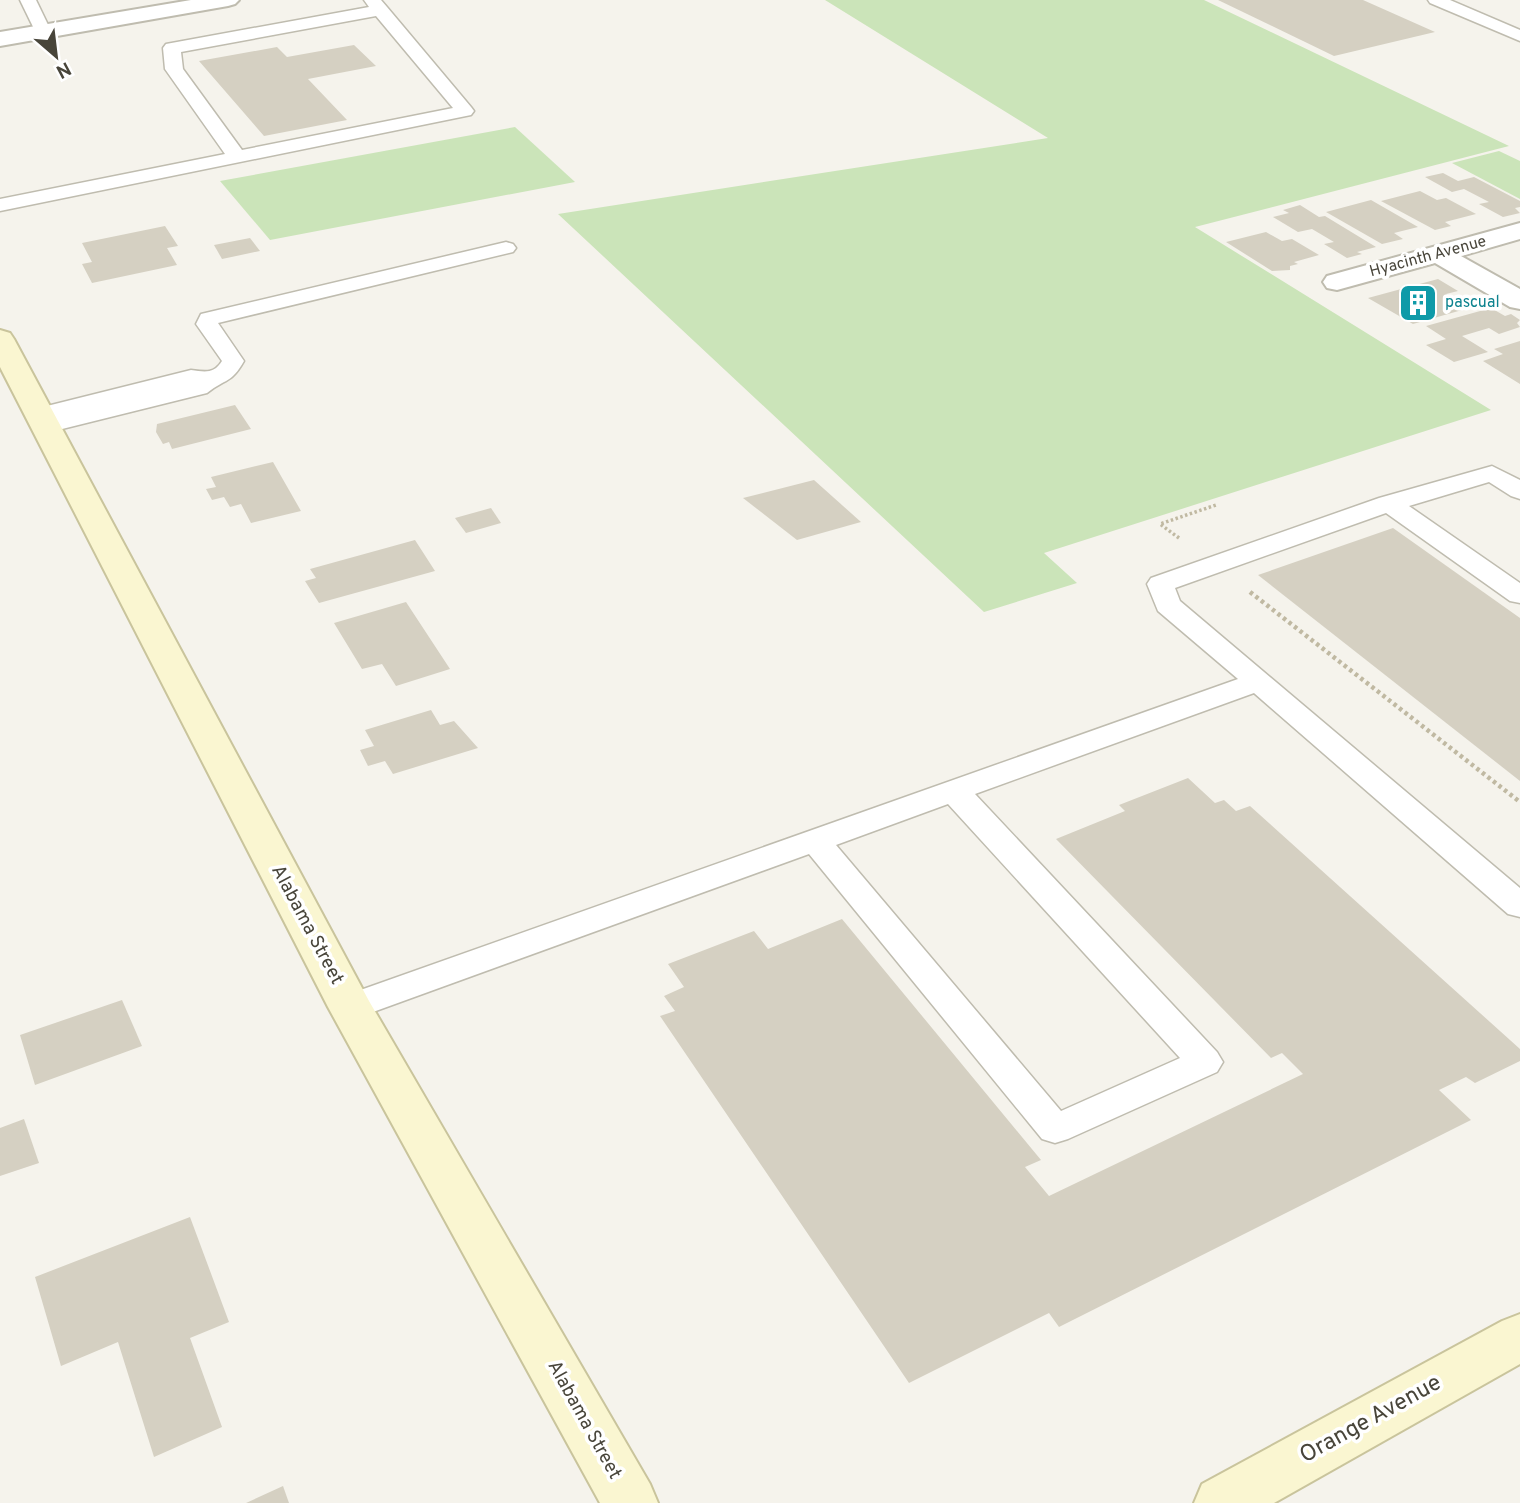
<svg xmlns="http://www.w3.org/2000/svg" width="1520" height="1503" viewBox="0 0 1520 1503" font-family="Overpass,sans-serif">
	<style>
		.green { fill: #cbe4b9 }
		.building { fill: #d5d0c2 }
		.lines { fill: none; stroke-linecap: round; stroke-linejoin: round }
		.lane-casing { stroke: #bfbcaf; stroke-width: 3 }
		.street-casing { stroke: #bfbcaf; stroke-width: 4 }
		.secondary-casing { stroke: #c9c49c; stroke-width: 4 }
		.path-far1 { stroke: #c0b9a2; stroke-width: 3.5; stroke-dasharray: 2.5 2.5; stroke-linecap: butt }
		.path { stroke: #c0b9a2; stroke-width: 4.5; stroke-dasharray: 3.5 3.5; stroke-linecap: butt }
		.lane { fill: #fff; fill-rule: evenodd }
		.street { fill: #fff; fill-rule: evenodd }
		.secondary { fill: #faf6d1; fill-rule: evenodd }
		.labels { text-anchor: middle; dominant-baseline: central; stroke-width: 7; stroke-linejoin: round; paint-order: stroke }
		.far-street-label { font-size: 16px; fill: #48453a; stroke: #fff }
		.far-culture-label { font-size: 16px; fill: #0d838f; stroke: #fff; text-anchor: start }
		.street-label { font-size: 19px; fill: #48453a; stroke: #fff }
		.near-street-label { font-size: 23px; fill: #48453a; stroke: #fff }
	</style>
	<rect width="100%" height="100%" fill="#f5f3ec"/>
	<g class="green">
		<path d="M 825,0 L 1204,0 L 1509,146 L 1195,227 L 1491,410 L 1044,553 L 1077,583 L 984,612 L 558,214 L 1048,138 Z"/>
		<path d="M 515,127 L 575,182 L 270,240 L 220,181 Z"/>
		<path d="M 1499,151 L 1520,161 L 1520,199 L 1452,163 Z"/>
	</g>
	<g class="building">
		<path d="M 1218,0 L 1363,0 L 1435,32 L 1334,56 Z"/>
		<path d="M 354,45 L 376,66 L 308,79 L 347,120 L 264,136 L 199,61 L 277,47 L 287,57 Z"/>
		<path d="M 1443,173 L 1458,181 L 1474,177 L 1520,201 L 1520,207 L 1515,208 L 1520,213 L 1503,217 L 1479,204 L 1489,202 L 1464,189 L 1452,192 L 1425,177 Z"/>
		<path d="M 1420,191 L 1437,200 L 1446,198 L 1476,214 L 1445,222 L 1451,226 L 1435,230 L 1381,201 Z"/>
		<path d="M 1371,200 L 1418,227 L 1394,233 L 1403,239 L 1382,244 L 1326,212 Z"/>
		<path d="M 1300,205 L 1319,217 L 1325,216 L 1376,247 L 1357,252 L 1362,254 L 1347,258 L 1324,244 L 1334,242 L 1312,229 L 1298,232 L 1273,217 L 1289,213 L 1283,210 Z"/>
		<path d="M 165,226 L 178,246 L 167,248 L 177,265 L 92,283 L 82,264 L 92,262 L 82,243 Z"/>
		<path d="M 1266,232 L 1282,241 L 1292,239 L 1319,255 L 1294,262 L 1298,264 L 1290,266 L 1290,270 L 1272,271 L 1226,242 Z"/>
		<path d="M 250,238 L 260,251 L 222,259 L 214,245 Z"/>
		<path d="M 1438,279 L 1458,291 L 1446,294 L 1469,308 L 1413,324 L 1368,298 Z"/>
		<path d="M 1491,308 L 1505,316 L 1511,314 L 1520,320 L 1517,323 L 1520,327 L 1499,334 L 1489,328 L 1462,336 L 1488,352 L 1454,362 L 1426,345 L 1446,339 L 1426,326 Z"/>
		<path d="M 1520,341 L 1520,384 L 1483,361 L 1503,354 L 1494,349 Z"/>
		<path d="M 235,405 L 251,429 L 172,449 L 169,442 L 163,444 L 156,432 L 157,424 Z"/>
		<path d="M 273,462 L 301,511 L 251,523 L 241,504 L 230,507 L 224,497 L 212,500 L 206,489 L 216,487 L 211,477 Z"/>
		<path d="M 814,480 L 861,522 L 797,540 L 743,498 Z"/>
		<path d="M 491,508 L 501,523 L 466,533 L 455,518 Z"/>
		<path d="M 1393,528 L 1520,618 L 1520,781 L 1258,575 Z"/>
		<path d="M 415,540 L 435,571 L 319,603 L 305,581 L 316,578 L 310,569 Z"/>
		<path d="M 406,602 L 450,669 L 396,686 L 382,664 L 362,669 L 334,623 Z"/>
		<path d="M 431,710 L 440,725 L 454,721 L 478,748 L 393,774 L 385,761 L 368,766 L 360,750 L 374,746 L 365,730 Z"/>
		<path d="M 1188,778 L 1215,803 L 1224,800 L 1236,811 L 1250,806 L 1520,1049 L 1520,1061 L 1475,1083 L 1466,1077 L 1439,1090 L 1471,1120 L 1059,1327 L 1049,1313 L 909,1383 L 660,1016 L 675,1011 L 664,996 L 684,987 L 668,964 L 754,931 L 768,949 L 842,919 L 1041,1160 L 1025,1167 L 1049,1196 L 1303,1074 L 1282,1053 L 1271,1058 L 1056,839 L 1125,811 L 1119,805 Z"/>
		<path d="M 122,1000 L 142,1046 L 35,1085 L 20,1035 Z"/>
		<path d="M 24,1119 L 39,1163 L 0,1176 L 0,1128 Z"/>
		<path d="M 190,1217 L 229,1322 L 190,1338 L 222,1427 L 154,1457 L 118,1342 L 61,1366 L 35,1277 Z"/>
		<path d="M 283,1486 L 289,1503 L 246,1503 Z"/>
	</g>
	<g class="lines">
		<defs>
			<g id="lane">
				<path d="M 20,0 L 36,0 L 51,31 L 49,35 L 37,35 Z"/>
				<path d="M 364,0 L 381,0 L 387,7 L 471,107 L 474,111 L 471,115 L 0,211 L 0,199 L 225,154 L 165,69 L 163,48 L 166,44 L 369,7 ZM 376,16 L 453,108 L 242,150 L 183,69 L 181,52 Z"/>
				<path d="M 1428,0 L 1450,0 L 1520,30 L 1520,41 L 1430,3 Z"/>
				<path d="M 506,242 L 513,244 L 516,248 L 513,252 L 218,323 L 244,361 C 231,384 226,378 207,393 L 46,433 L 38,431 L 34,426 L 37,422 L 31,420 L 27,415 L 31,410 L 191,370 C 205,372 214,374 222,361 L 196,324 L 201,314 Z"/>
				<path d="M 1492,466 L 1520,480 L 1520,499 L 1511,496 L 1489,482 L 1409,506 L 1520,583 L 1520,603 L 1510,601 L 1386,513 L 1175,588 L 1180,601 L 1520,888 L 1520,917 L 1508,914 L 1254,693 L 975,794 L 1217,1052 L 1223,1062 L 1217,1072 L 1068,1139 L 1055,1143 L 1042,1139 L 809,854 L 362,1016 L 350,1020 L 338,1016 L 333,1007 L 338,998 L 1238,679 L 1158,611 L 1147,584 L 1151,578 L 1379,498 ZM 948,804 L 1180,1058 L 1061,1111 L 836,845 Z"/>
			</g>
			<g id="street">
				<path d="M 191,0 L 239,0 L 235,4 L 228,6 L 0,46 L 0,32 Z"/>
				<path d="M 1520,223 L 1520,239 L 1461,256 L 1520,289 L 1520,309 L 1510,307 L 1435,263 L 1337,290 L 1327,288 L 1323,282 L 1327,276 Z"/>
			</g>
			<g id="secondary">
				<path d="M 0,330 L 10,333 L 14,339 L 369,1001 L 650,1484 L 658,1503 L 600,1503 L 328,1007 L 0,367 Z"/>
				<path d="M 1520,1314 L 1520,1364 L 1274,1503 L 1194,1503 L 1202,1484 L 1502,1321 Z"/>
			</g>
		</defs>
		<use href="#lane" class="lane-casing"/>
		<use href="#street" class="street-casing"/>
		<use href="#secondary" class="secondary-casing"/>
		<path class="path-far1" d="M 1179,538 L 1160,524 L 1216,505"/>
		<path class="path" d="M 1250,592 L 1520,802"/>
		<use href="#lane" class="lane"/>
		<use href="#street" class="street"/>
		<use href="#secondary" class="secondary"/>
	</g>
	<defs>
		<symbol id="building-square" viewBox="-11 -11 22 22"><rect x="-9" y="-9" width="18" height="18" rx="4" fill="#0f9aa8" stroke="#fff"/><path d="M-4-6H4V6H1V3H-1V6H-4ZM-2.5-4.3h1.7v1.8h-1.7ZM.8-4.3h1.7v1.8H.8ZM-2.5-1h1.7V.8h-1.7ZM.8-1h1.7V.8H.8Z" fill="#fff"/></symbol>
	</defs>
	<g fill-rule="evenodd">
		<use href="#building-square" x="1396" y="281" width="44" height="44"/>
	</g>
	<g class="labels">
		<g class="far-street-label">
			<text transform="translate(1428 257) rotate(-15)">Hyacinth Avenue</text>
		</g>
		<g class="far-culture-label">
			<text x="1445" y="303">pascual</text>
		</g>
		<g class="street-label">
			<text transform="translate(307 925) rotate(62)">Alabama Street</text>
			<text transform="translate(584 1420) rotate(61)">Alabama Street</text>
		</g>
		<g class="near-street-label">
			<text transform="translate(1371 1420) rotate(-29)">Orange Avenue</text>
		</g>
	</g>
	<g transform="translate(56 56) rotate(152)" stroke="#ffffff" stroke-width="5" paint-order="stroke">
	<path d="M0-5L12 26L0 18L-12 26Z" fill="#48453a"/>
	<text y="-10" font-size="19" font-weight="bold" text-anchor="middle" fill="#48453a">N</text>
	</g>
</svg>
